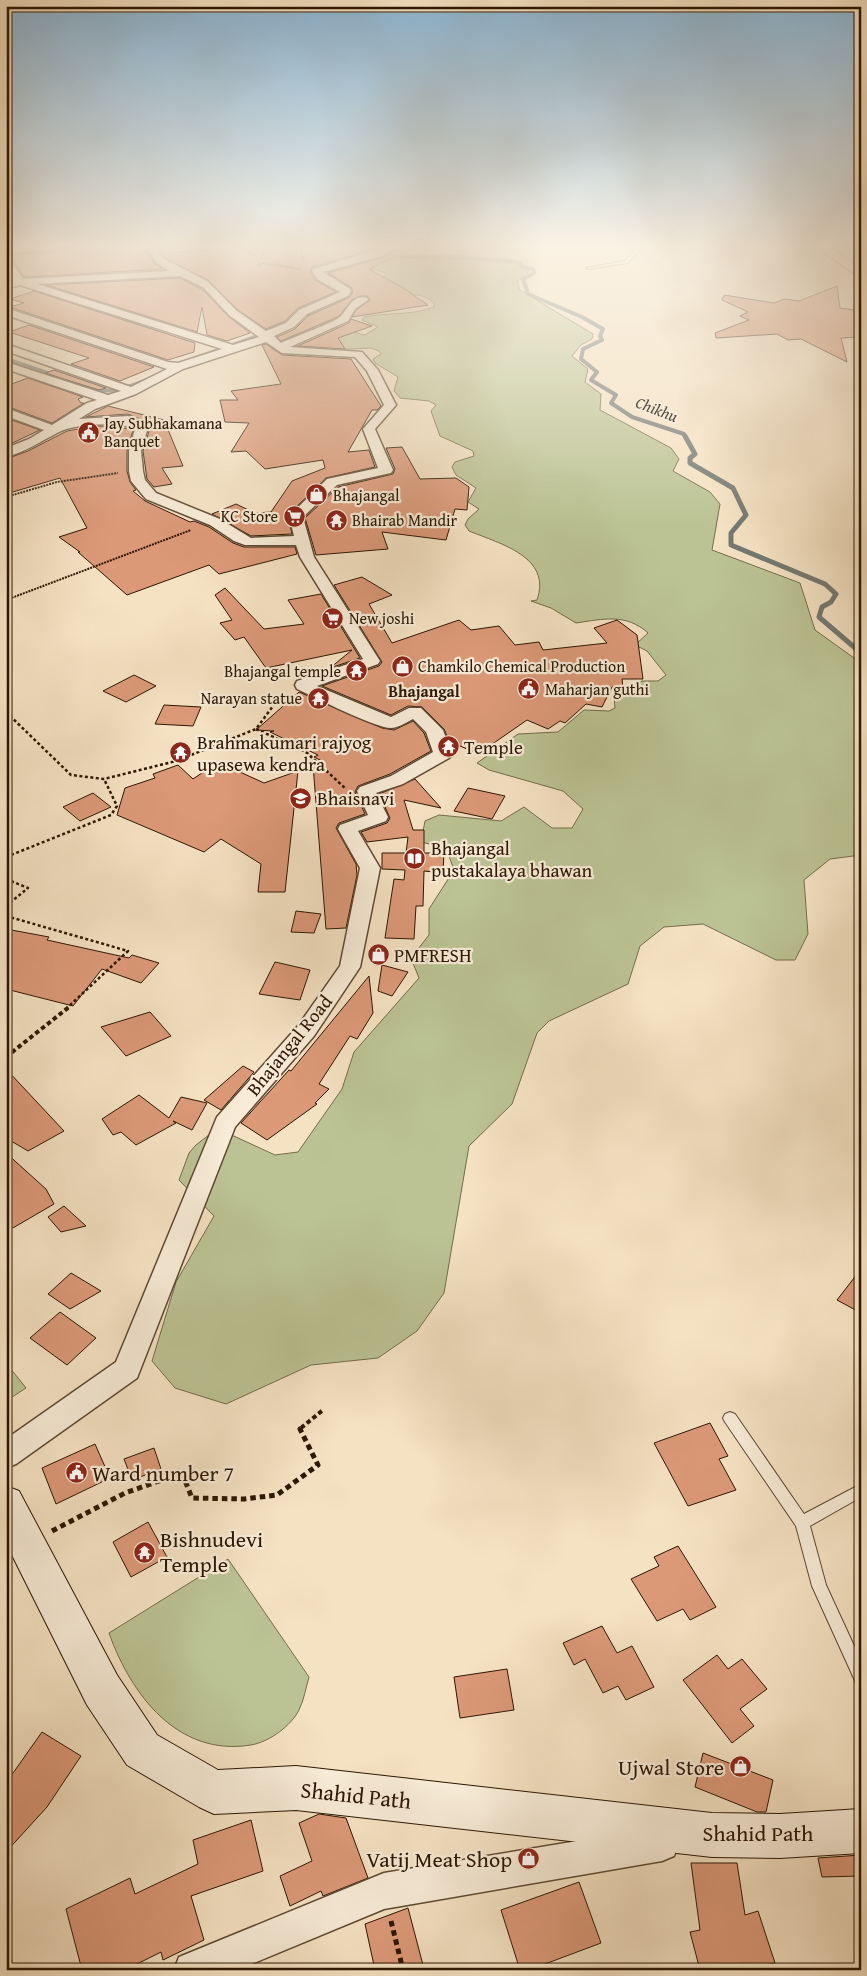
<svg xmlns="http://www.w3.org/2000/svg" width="867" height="1976" viewBox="0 0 867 1976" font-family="'Gentium Book Plus',serif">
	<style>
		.green { fill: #bbc394; stroke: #746c4b }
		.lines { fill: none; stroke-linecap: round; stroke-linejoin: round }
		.stream-far1 { stroke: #727973; stroke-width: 4 }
		.stream { stroke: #727973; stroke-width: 5 }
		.building { fill: #dc9978; stroke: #2c1602 }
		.lane-casing { stroke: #5e4932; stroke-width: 2 }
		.street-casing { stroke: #5e4932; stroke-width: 3 }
		.secondary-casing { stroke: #2c1602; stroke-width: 2 }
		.path-far3 { stroke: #2c1602; stroke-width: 2; stroke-dasharray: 2 1; stroke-linecap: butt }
		.path-far2 { stroke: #2c1602; stroke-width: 2.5; stroke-dasharray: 3 2.5; stroke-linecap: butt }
		.path-far1 { stroke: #2c1602; stroke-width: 4; stroke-dasharray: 4.5 3; stroke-linecap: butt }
		.path { stroke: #2c1602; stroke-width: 5; stroke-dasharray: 5.5 4; stroke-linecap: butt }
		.lane { fill: #f8ecd8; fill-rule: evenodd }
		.street { fill: #f8ecd8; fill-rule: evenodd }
		.secondary { fill: #f8ecd8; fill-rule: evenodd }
		.labels { text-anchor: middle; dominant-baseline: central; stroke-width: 4.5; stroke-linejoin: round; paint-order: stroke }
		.far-water-label { font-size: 16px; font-style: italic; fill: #555044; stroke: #f8ecd8 }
		.far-poi-label { font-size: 16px; fill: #2c1602; stroke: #f8ecd8; text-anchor: start }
		.far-neighbourhood-label { font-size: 16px; font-weight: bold; fill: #2c1602; stroke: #f8ecd8 }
		.poi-label { font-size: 19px; fill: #2c1602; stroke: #f8ecd8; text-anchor: start }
		.street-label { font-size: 19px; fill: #2c1602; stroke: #f8ecd8 }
		.near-poi-label { font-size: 22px; fill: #2c1602; stroke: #f8ecd8; text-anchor: start }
		.near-street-label { font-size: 22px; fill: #2c1602; stroke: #f8ecd8 }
	</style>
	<rect width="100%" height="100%" fill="#f5e2c3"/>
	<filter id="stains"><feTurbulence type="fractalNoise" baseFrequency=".004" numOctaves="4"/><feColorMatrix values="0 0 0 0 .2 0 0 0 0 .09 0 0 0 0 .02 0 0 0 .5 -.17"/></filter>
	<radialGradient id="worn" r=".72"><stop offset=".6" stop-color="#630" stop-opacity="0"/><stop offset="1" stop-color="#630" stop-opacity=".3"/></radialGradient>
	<g class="green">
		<path d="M 380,256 L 455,258 L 517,262 L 518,267 L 529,269 L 527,276 L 517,281 L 520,290 L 593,334 L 592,339 L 581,345 L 572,356 L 588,369 L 585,382 L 601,394 L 600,410 L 671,448 L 679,459 L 673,471 L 710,492 L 720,504 L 712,550 L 800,583 L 815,630 L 861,663 L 861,855 L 830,859 L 804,880 L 808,934 L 795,960 L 776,960 L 703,924 L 664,927 L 640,946 L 628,984 L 549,1021 L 537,1033 L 512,1104 L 469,1146 L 444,1293 L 417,1331 L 378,1358 L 311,1365 L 226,1404 L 175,1388 L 152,1361 L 176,1282 L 214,1216 L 179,1180 L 189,1153 L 196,1145 L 214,1131 L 225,1132 L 275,1155 L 298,1152 L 342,1089 L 354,1052 L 419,978 L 411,958 L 429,935 L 429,909 L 454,870 L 446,848 L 421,842 L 425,821 L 439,815 L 501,821 L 524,807 L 552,828 L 572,828 L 583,809 L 563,791 L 489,770 L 477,763 L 518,734 L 558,732 L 584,710 L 609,711 L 615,708 L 614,695 L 642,681 L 658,681 L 666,675 L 647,651 L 635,645 L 648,633 C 626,613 603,619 576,623 L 551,608 L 531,601 L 537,600 C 552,557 501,544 469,531 L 465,525 L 468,519 L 479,509 L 468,502 L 476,488 L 456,475 L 452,467 L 455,462 L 474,456 L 473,451 L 440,436 L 431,411 L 436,405 L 429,401 L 400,398 L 394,391 L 398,377 L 375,363 L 373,359 L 381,354 L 379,351 L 371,348 L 332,350 L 293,348 L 309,337 L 333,327 L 365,335 L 378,327 L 362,320 L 364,317 C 387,312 411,316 434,307 L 434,303 C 420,290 408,297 391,295 C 383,294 373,285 366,281 L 386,276 L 386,273 L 369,268 L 339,270 L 344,266 Z"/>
		<path d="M 6,1363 L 26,1388 L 6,1401 Z"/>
		<path d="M 228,1559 L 309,1677 C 306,1687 304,1700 299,1710 C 291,1726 269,1742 251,1745 C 178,1757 131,1695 109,1633 Z"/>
	</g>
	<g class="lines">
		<g class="stream-far1">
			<path d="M 374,257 L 456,257 L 519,262 L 523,267 L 533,269 L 534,273 L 523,279 L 528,294 L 582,317 L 603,329 L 600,336 L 602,340 L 583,349 L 581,359 L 597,372 L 591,380 L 616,395 L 611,403 L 632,417 L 684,434 L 686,438"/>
			<path d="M 340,264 L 332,271 L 332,277 L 351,288 L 351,293 L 341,297"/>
			<path d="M 287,328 L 309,321 L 311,318 L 306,313 L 312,309"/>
			<path d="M 6,359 L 56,376"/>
			<path d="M 176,365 L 266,333"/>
			<path d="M 67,379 C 103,393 110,395 146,380"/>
		</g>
		<path class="stream" d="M 685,436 L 695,454 L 690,458 L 690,463 L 733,488 L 746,515 L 731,533 L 731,545 L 825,584 L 836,594 L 831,602 L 822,607 L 819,617 L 861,653"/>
	</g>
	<g class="building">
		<path d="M 60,247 L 144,247 L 155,264 L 163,269 L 24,277 L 12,259 L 6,257 L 6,255 L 53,252 Z"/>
		<path d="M 158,247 L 172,247 L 175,252 L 242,247 L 261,259 L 264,247 L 383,247 L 312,267 L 310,272 L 315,280 L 336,292 L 298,308 L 285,321 L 266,329 L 238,310 L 208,280 L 165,258 Z"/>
		<path d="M 400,247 L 416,247 L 369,269 L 402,287 L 428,305 L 352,317 L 356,310 L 370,300 L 367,296 L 361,296 L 353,299 L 339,316 L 328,321 L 281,341 L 277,337 L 295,329 L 308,316 L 350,297 L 353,292 L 351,287 L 328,273 L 382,258 Z"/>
		<path d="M 180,278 L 203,290 L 228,316 L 250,333 L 227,341 L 207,335 L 202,307 L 197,332 L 47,285 Z"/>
		<path d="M 837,286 L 840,308 L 861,311 L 861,337 L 841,338 L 847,362 L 801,339 L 788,340 L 777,334 L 716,338 L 715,333 L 749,320 L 740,316 L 748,312 L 722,300 L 724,295 L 774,303 L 785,299 L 799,301 Z"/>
		<path d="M 34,291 L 195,343 L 194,352 L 168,360 L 10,307 L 24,303 L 10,299 Z"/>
		<path d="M 351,319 L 372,326 L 338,338 L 345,349 L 298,346 L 349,323 Z"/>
		<path d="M 29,325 L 154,367 L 120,381 L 71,364 L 89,358 L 9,332 Z"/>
		<path d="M 266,344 L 282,355 L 351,359 L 381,406 L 377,410 L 372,410 L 348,452 L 369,450 L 375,467 L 326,478 L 288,515 L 292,534 L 251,536 L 212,514 L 236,504 L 255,513 L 271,512 L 292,481 L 325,468 L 323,460 L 265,469 L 246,451 L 231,452 L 249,423 L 225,422 L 220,400 L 238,400 L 231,391 L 281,384 L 262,345 Z"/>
		<path d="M 54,370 L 106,388 L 99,390 L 45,373 Z"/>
		<path d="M 28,378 L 83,397 L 78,399 L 81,403 L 84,403 L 52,423 L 6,406 L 6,386 Z"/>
		<path d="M 108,406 L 164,420 L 183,466 L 162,468 L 172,484 L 154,487 L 147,479 L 143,451 L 150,428 L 147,422 L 128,414 L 86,417 Z"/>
		<path d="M 6,418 L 40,430 L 6,446 Z"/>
		<path d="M 97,426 L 119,427 L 133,430 L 127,451 L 127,471 L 130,482 L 136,490 L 133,491 L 145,501 L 190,522 L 194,521 L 209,527 L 233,543 L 244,547 L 295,547 L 297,554 L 219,574 L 209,565 L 127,595 L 78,552 L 80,552 L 59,537 L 87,528 L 60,478 L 6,494 L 6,459 L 28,451 L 67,431 Z"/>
		<path d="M 402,447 L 420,479 L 456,478 L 469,487 L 467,510 L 455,509 L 446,540 L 382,532 L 388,549 L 316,555 L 305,518 L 338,487 L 393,474 L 395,469 L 386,448 Z"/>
		<path d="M 362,577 L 392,595 L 369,604 L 392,643 L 459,620 L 471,630 L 499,626 L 515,645 L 539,642 L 543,650 L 607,643 L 594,628 L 617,620 L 637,635 L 643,679 L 622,679 L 623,687 L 612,687 L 602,707 L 586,704 L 565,723 L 560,721 L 548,729 L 527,720 L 478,754 L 449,741 L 444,729 L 422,707 L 408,706 L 391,715 L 322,686 L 379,666 L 382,662 L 334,585 Z"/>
		<path d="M 225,588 L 264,629 L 304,624 L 288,600 L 321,594 L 360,658 L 330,668 L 352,650 L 266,668 L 244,637 L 235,640 L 220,623 L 232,620 L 215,595 Z"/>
		<path d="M 134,675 L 156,686 L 126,702 L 103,691 Z"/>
		<path d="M 299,692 L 382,728 L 394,730 L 413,721 L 424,733 L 431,751 L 390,774 L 358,786 L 355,792 L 365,814 L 339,823 L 336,828 L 356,864 L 357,875 L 346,928 L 326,929 L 313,765 L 322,761 L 314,757 L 318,755 L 270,732 L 274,731 L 256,730 Z"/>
		<path d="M 164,705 L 201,707 L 193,726 L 155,724 Z"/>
		<path d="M 218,762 L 264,783 L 298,771 L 285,892 L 258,892 L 261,864 L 221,839 L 204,852 L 117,815 L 125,788 L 155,778 L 153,774 L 178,765 L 193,779 Z"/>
		<path d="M 415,779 L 441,808 L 404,800 L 413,830 L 424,830 L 424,853 L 444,853 L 443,873 L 424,871 L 423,906 L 416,906 L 414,939 L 385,938 L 394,879 L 404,880 L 405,870 L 382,869 L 382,853 L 406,853 L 408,837 L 367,842 L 361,832 L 387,823 L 390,818 L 379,794 Z"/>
		<path d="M 468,788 L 505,796 L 492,819 L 454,811 Z"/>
		<path d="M 93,793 L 111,807 L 80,821 L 63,807 Z"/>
		<path d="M 296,911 L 321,914 L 314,933 L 291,932 Z"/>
		<path d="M 6,929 L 49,937 L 47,940 L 129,958 L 132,955 L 159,963 L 141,983 L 102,969 L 73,1006 L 6,989 Z"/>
		<path d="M 275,962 L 310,970 L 300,1000 L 259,994 Z"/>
		<path d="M 382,965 L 408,972 L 392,996 L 378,991 Z"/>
		<path d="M 369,976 L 373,1013 L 357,1039 L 350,1036 L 319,1084 L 329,1089 L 315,1103 L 317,1104 L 267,1140 L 241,1123 L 289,1070 L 291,1071 Z"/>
		<path d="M 150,1012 L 171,1036 L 126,1056 L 101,1027 Z"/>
		<path d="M 243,1066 L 254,1072 L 221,1110 L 204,1100 Z"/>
		<path d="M 6,1069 L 64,1131 L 28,1151 L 6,1138 Z"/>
		<path d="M 139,1095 L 169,1118 L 181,1097 L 207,1103 L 192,1130 L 173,1121 L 176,1123 L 136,1145 L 121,1132 L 113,1135 L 102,1119 Z"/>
		<path d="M 6,1153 L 46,1189 L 54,1204 L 6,1232 Z"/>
		<path d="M 64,1206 L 86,1226 L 61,1232 L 48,1217 Z"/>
		<path d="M 861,1269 L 861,1313 L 837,1300 Z"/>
		<path d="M 71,1273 L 101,1291 L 70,1309 L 48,1294 Z"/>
		<path d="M 60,1312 L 96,1338 L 67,1365 L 30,1338 Z"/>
		<path d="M 710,1423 L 728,1456 L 719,1459 L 736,1490 L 688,1506 L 654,1443 Z"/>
		<path d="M 95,1444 L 110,1478 L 56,1504 L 42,1468 Z"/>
		<path d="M 154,1448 L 161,1469 L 132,1480 L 124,1459 Z"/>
		<path d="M 148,1522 L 167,1557 L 131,1577 L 113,1542 Z"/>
		<path d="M 678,1546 L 716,1607 L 690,1620 L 683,1609 L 657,1621 L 631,1579 L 659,1566 L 654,1557 Z"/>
		<path d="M 602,1626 L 617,1653 L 632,1646 L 654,1687 L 626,1700 L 618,1686 L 603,1693 L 585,1659 L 574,1665 L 563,1643 Z"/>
		<path d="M 717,1655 L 728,1669 L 742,1659 L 767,1689 L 740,1709 L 754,1726 L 732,1743 L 683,1680 Z"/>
		<path d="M 507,1669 L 514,1710 L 460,1718 L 454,1677 Z"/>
		<path d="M 42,1732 L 81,1756 L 47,1807 L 6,1852 L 6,1783 Z"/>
		<path d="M 703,1753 L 773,1780 L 766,1812 L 757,1812 L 695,1787 Z"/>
		<path d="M 319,1814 L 346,1818 L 368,1878 L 323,1896 L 321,1891 L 290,1906 L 280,1876 L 312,1861 L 299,1823 Z"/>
		<path d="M 251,1820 L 263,1871 L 191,1896 L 204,1940 L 163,1960 L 161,1952 L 125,1970 L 82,1970 L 66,1909 L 130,1878 L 135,1894 L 198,1864 L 193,1840 Z"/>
		<path d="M 861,1855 L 861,1876 L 822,1877 L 818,1858 Z"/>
		<path d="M 691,1863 L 737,1863 L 745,1915 L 758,1911 L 775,1963 L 740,1970 L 700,1970 L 690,1932 L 700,1930 Z"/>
		<path d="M 579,1882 L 601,1943 L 529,1970 L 520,1970 L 501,1910 Z"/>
		<path d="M 408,1908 L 423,1965 L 408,1970 L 375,1970 L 365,1924 Z"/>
	</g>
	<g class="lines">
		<defs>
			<g id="lane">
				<path d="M 637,247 L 642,247 L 628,263 L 588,269 L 586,268 L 625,261 Z"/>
				<path d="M 730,1412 L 735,1414 L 804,1514 L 861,1484 L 861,1497 L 810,1526 L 826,1585 L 861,1661 L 861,1685 L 856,1683 L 812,1586 L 796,1526 L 725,1422 L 723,1418 L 725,1414 Z"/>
			</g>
			<g id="street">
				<path d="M 6,247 L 58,247 L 53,250 L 6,253 Z"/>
				<path d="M 146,247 L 156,247 L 164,259 L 207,281 L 237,311 L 266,331 L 286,323 L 299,310 L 340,292 L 317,279 L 312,271 L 313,269 C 336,263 377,247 398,247 L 382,256 L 323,272 L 350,289 L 351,291 L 348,296 L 307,314 L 294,327 L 274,336 L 281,343 C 293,337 331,324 340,317 C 348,310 352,294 367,298 L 368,300 L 355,309 L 348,321 L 290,347 L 362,352 L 378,370 L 396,405 L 375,429 L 393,470 L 391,473 L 337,485 L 303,517 L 314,557 L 380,661 L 378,664 L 317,686 L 391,717 L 409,708 L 421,708 L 443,730 L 452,754 L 449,758 L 403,784 L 376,793 L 388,817 L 386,821 L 358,831 L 380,868 L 360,967 L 314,1036 L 235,1127 L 137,1378 L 16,1464 L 6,1468 L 6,1439 L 116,1362 L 217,1117 L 298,1026 L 340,966 L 360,868 L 338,829 L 340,825 L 368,815 L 357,791 L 360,787 L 391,776 L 433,752 L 426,732 L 413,719 C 407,722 398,728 391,728 C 375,728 314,697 297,689 L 295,685 L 297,681 L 363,659 L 300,557 L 296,545 L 245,545 L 234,541 L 210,525 L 146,499 L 131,481 L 129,471 L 129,451 L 135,429 C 120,421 74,424 59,432 C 41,441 26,452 6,457 L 6,448 L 29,439 L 44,430 L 6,416 L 6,408 L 52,425 L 87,403 L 97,400 L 6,369 L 6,362 L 108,395 L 121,391 L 6,351 L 6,344 L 131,387 L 167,369 L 6,315 L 6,308 L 168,362 L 178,363 L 222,349 L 20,285 L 6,289 L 6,283 L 14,281 L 6,270 L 6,259 L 10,260 L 23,279 L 169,271 L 157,263 ZM 180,276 L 204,288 L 229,315 L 259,337 L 233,345 L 37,284 ZM 266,342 L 282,353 L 355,357 L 367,371 L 384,405 L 363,429 L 378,468 L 327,479 L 289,516 L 294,536 L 251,538 L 220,519 L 156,493 L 145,480 L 143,471 L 141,451 L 148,427 L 146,424 L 128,416 L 79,419 L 95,409 L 136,394 L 183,369 Z"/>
				<path d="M 662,1827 L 674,1832 L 679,1844 L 674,1856 L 662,1861 L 384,1909 L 237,1970 L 174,1970 L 179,1957 L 384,1873 Z"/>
			</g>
			<g id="secondary">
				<path d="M 816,247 L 830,247 L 861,269 L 861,279 Z"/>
				<path d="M 6,1486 L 19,1491 L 117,1675 L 157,1735 L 218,1770 L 296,1766 L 712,1813 L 780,1814 L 861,1809 L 861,1853 L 780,1858 L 712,1857 L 296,1810 L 214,1814 L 199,1807 L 127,1765 L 87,1705 L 6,1543 Z"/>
			</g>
		</defs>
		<use href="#lane" class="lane-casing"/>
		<use href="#street" class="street-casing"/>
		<use href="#secondary" class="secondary-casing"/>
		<g class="path-far3">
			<path d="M 300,247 L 304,261"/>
			<path d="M 257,266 L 263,263 L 301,269"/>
			<path d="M 6,497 L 57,482 L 118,473"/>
			<path d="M 6,600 L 191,530"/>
		</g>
		<g class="path-far2">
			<path d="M 6,712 L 71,775 L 104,779 L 176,761 L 256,729 L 276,702 L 288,695"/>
			<path d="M 256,729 L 306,752 L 346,789"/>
			<path d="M 6,857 L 111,815 L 117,806 L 104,779"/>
			<path d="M 6,879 L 28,888 L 6,906"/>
			<path d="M 6,916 L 128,951 L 67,1008"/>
		</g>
		<g class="path-far1">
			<path d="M 6,1057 L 69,1007"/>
			<path d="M 301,1428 L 323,1410"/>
		</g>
		<g class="path">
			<path d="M 52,1531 L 125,1493 L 182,1473 L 192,1498 L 244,1499 L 277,1495 L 318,1465 L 300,1429 L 302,1427"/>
			<path d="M 391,1921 L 403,1970"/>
		</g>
		<use href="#lane" class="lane"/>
		<use href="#street" class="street"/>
		<use href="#secondary" class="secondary"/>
	</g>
	<linearGradient id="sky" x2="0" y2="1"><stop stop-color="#8bb7d7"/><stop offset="0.47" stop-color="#faf2e4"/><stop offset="1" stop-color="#faf2e4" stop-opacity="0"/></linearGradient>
	<rect width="867" height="524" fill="url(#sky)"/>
	<defs>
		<symbol id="civic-disc" viewBox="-11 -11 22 22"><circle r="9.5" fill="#8f2418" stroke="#f8ecd8"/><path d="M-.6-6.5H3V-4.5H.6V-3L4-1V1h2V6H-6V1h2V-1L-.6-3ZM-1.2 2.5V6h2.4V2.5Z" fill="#fff"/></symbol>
		<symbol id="shop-disc" viewBox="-11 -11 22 22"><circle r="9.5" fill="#8f2418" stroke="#f8ecd8"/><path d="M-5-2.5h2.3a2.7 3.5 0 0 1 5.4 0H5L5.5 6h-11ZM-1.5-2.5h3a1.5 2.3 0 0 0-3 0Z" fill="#fff"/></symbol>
		<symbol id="supermarket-disc" viewBox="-11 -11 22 22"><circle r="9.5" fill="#8f2418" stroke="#f8ecd8"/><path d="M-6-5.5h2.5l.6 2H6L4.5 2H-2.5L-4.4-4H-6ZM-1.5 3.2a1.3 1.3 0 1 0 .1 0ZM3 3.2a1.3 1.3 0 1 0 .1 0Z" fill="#fff"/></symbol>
		<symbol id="temple-disc" viewBox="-11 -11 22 22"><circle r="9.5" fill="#8f2418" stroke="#f8ecd8"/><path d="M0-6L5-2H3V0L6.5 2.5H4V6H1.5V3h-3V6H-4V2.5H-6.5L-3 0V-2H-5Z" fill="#fff"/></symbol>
		<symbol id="school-disc" viewBox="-11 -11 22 22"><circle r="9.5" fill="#8f2418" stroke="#f8ecd8"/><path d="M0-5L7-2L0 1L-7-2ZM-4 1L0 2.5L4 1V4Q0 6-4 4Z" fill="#fff"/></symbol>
		<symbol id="library-disc" viewBox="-11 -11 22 22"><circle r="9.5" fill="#8f2418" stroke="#f8ecd8"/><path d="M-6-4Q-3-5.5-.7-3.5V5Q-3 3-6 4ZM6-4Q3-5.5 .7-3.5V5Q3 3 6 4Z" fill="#fff"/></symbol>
	</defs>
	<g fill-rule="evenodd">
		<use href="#civic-disc" x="76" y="420" width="25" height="25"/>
		<use href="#shop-disc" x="304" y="482" width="25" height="25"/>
		<use href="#supermarket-disc" x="282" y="504" width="25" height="25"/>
		<use href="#temple-disc" x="324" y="508" width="25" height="25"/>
		<use href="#supermarket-disc" x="320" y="606" width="25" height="25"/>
		<use href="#shop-disc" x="390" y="654" width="25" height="25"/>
		<use href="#temple-disc" x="344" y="658" width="25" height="25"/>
		<use href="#civic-disc" x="516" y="676" width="25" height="25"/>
		<use href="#temple-disc" x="306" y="686" width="25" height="25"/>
		<use href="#temple-disc" x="436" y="734" width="25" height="25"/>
		<use href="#temple-disc" x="168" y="740" width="25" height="25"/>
		<use href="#school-disc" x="288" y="786" width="25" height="25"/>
		<use href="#library-disc" x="402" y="846" width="25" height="25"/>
		<use href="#shop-disc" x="366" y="942" width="25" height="25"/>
		<use href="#civic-disc" x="64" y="1460" width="25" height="25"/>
		<use href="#temple-disc" x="132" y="1540" width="25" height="25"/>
		<use href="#shop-disc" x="728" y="1754" width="25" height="25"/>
		<use href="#shop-disc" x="516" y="1846" width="25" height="25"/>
	</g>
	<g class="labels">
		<g class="far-water-label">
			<text transform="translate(657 409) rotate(21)">Chikhu</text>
		</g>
		<g class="far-poi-label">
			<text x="104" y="423">Jay Subhakamana<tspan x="104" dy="18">Banquet</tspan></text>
			<text x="333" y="495">Bhajangal</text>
			<text x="278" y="516" text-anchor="end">KC Store</text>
			<text x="352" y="520">Bhairab Mandir</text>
			<text x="349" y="618">New joshi</text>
			<text x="418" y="666">Chamkilo Chemical Production</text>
			<text x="341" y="671" text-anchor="end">Bhajangal temple</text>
			<text x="545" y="689">Maharjan guthi</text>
			<text x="302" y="698" text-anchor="end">Narayan statue</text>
		</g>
		<g class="far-neighbourhood-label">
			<text x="424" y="691">Bhajangal</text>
		</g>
		<g class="poi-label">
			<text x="197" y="742">Brahmakumari rajyog<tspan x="197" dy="22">upasewa kendra</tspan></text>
			<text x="464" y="747">Temple</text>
			<text x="317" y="798">Bhaisnavi</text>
			<text x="431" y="848">Bhajangal<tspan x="431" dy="22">pustakalaya bhawan</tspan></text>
			<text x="394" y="955">PMFRESH</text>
		</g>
		<g class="street-label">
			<text transform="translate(289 1045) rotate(-51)">Bhajangal Road</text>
		</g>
		<g class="near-poi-label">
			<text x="92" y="1473">Ward number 7</text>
			<text x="160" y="1539">Bishnudevi<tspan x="160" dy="25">Temple</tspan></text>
			<text x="724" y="1767" text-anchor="end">Ujwal Store</text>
			<text x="512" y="1859" text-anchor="end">Vatij Meat Shop</text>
		</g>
		<g class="near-street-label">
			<text transform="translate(356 1795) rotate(6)">Shahid Path</text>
			<text x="758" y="1833">Shahid Path</text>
		</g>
	</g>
	<rect width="867" height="1976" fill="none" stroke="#f5e2c3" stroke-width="25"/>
	<rect x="8" y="8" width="852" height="1961" fill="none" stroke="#2c1602" stroke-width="2.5"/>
	<rect x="12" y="12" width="842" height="1951" fill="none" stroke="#2c1602"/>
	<rect width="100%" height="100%" filter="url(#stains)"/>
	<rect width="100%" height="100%" fill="url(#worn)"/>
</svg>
